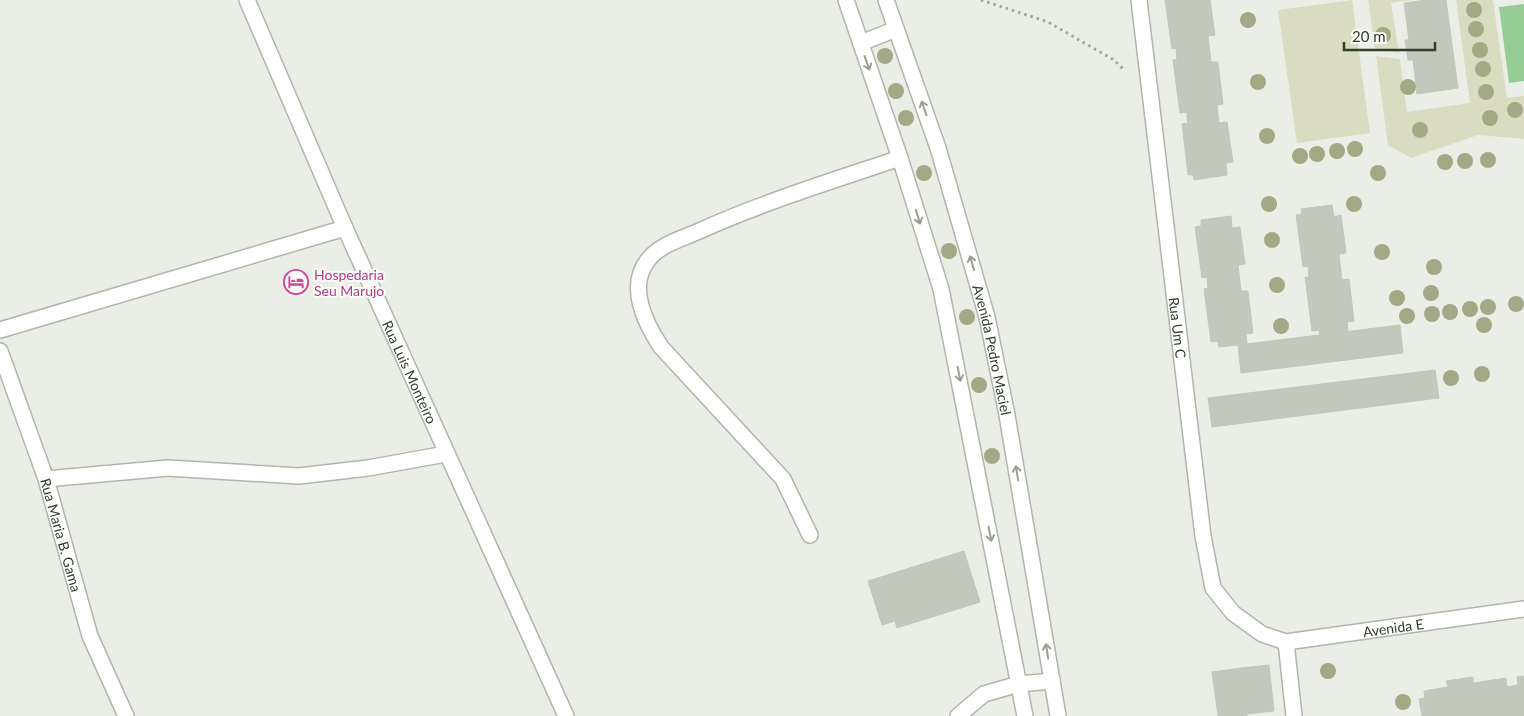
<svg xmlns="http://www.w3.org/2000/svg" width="1524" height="716" viewBox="0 0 1524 716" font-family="Lato,sans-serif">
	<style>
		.green { fill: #dadcc1 }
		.water { fill: #97cc94 }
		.building { fill: #c3c8bc; stroke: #c1c7b9 }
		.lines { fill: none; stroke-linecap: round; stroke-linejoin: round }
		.minor-casing { stroke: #b0b6a9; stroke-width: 18 }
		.path { stroke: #9cae8a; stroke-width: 3; stroke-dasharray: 2.5 4; stroke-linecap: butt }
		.minor { stroke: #fff; stroke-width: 15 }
		.tree { fill: #a2a984 }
		.oneway { stroke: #989e93 }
		.labels { text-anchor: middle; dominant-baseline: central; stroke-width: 4.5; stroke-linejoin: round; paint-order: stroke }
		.hotel-label { font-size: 14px; fill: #b23c85; stroke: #f9faf7; text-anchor: start }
		.street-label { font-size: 14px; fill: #323e27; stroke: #f9faf7 }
	</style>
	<rect width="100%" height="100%" fill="#ebeee6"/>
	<g class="green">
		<path d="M 1352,0 L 1370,133 L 1297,143 L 1278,10 Z"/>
		<path d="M 1368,0 L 1412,0 L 1391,3 L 1399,53 L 1375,49 Z"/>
		<path d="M 1456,0 L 1493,0 L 1507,98 L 1524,96 L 1524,139 L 1478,135 L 1411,158 L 1388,145 L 1376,56 L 1400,59 L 1407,112 L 1470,103 Z"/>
	</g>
	<path class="water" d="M 1524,4 L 1524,81 L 1509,83 L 1499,7 Z"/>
	<g class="building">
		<path d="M 1165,0 L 1210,0 L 1215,35 L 1208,36 L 1211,62 L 1218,62 L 1223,104 L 1217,105 L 1218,114 L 1187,118 L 1187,112 L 1180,113 L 1173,60 L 1177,59 L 1176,48 L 1172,49 Z"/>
		<path d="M 1426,0 L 1446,0 L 1458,88 L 1417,94 L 1413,60 L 1408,60 L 1405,40 L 1409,40 L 1404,3 Z"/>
		<path d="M 1218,114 L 1219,123 L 1227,122 L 1233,162 L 1226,163 L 1227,175 L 1194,180 L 1193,175 L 1188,175 L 1182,124 L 1188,123 L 1187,118 Z"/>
		<path d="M 1332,205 L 1334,217 L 1341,215 L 1346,253 L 1339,254 L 1342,280 L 1349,279 L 1354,321 L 1347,322 L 1348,331 L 1320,335 L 1319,330 L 1312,331 L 1305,277 L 1309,277 L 1308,266 L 1303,267 L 1296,215 L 1302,214 L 1301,209 Z"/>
		<path d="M 1231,216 L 1232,228 L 1240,227 L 1245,264 L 1238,265 L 1241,291 L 1248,291 L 1253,333 L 1246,334 L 1247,344 L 1219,347 L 1218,341 L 1211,342 L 1204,289 L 1208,288 L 1207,277 L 1202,278 L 1195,227 L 1201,226 L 1201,220 Z"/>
		<path d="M 1400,325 L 1403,353 L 1241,373 L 1238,345 Z"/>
		<path d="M 1435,370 L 1439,398 L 1212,427 L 1208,398 Z"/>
		<path d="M 964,551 L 980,602 L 897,628 L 895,621 L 882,625 L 868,581 Z"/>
		<path d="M 1269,665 L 1274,711 L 1247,714 L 1241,668 Z"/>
		<path d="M 1241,668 L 1247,716 L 1218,716 L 1212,672 Z"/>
		<path d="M 1524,676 L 1524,716 L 1516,716 L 1512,686 L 1518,685 L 1517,677 Z"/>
		<path d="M 1473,677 L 1473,683 L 1506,678 L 1507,687 L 1512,686 L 1516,716 L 1422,716 L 1419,699 L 1425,698 L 1424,691 L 1448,687 L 1446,681 Z"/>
	</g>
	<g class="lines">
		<defs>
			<g id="minor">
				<path id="s1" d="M 247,0 L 345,228 L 566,716"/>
				<path d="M 846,0 L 900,158 L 941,289 L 1025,716"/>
				<path id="s2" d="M 886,0 L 938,148 L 987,317 L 1007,415 L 1058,716"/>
				<path id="s3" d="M 1139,0 L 1203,536 L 1213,588 L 1233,613 L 1262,634 L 1286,642 L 1524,609"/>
				<path d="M 861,43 L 896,29"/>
				<path d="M 0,330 L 345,228"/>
				<path id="s4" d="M 0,351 L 46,479 L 90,636 L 126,716"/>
				<path d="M 46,479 L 168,468 L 299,476 L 368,468 L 446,454"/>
				<path d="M 810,535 L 783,479 L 661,347 C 645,323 627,286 648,260 C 659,245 681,239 697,232 C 763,202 832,181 900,158"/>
				<path d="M 1286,642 L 1294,716"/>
				<path d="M 958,716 L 984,694 L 1019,684 L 1052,681"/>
			</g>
		</defs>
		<use href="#minor" class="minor-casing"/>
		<path class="path" d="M 981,0 L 1048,22 L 1114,60 L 1123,69"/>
		<use href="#minor" class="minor"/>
	</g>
	<g class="tree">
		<circle cx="1474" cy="10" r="8"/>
		<circle cx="1248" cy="20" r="8"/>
		<circle cx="1476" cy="29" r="8"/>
		<circle cx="1383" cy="35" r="8"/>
		<circle cx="1480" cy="50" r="8"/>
		<circle cx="885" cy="56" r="8"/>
		<circle cx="1483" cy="69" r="8"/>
		<circle cx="1258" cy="82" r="8"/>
		<circle cx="1408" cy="87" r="8"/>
		<circle cx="896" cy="91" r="8"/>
		<circle cx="1486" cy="92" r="8"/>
		<circle cx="1515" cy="110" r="8"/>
		<circle cx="906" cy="118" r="8"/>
		<circle cx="1490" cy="118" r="8"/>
		<circle cx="1420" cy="130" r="8"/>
		<circle cx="1267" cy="136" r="8"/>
		<circle cx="1355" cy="149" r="8"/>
		<circle cx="1337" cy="151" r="8"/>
		<circle cx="1317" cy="154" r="8"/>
		<circle cx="1300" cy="156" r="8"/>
		<circle cx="1488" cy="160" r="8"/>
		<circle cx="1465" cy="161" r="8"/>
		<circle cx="1445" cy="162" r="8"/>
		<circle cx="924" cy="173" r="8"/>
		<circle cx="1378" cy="173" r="8"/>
		<circle cx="1269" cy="204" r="8"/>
		<circle cx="1354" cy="204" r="8"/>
		<circle cx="1272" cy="240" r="8"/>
		<circle cx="949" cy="251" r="8"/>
		<circle cx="1382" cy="252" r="8"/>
		<circle cx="1434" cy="267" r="8"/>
		<circle cx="1277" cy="285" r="8"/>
		<circle cx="1431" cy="293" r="8"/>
		<circle cx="1397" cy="298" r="8"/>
		<circle cx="1516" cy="304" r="8"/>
		<circle cx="1488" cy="307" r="8"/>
		<circle cx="1470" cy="309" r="8"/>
		<circle cx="1450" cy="312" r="8"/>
		<circle cx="1432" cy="314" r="8"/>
		<circle cx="1407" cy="316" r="8"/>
		<circle cx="967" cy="317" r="8"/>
		<circle cx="1484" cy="325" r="8"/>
		<circle cx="1281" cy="326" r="8"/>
		<circle cx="1482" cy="374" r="8"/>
		<circle cx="1451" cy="378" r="8"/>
		<circle cx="979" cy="385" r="8"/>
		<circle cx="992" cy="456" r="8"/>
		<circle cx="1328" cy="671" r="8"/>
		<circle cx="1403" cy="702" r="8"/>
	</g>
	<defs><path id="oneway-shaft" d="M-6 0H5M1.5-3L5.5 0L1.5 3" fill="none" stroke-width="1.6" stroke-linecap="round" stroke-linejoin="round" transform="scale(1.25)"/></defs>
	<g class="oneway">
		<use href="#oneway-shaft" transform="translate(867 63) rotate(71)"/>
		<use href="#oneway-shaft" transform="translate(924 108) rotate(-109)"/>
		<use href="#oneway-shaft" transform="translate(918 217) rotate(73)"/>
		<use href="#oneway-shaft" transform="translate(972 263) rotate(-106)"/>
		<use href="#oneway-shaft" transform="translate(959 374) rotate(79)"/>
		<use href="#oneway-shaft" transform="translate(1017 473) rotate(-99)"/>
		<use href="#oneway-shaft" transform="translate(990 534) rotate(79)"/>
		<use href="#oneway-shaft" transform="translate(1047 651) rotate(-99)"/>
	</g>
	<defs>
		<symbol id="hotel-ring" viewBox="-11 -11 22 22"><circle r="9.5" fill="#f9faf7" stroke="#d1479c" stroke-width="1.5"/><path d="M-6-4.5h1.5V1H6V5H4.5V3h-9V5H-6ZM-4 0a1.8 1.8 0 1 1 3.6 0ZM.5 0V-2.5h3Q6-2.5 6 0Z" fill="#d1479c"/></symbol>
	</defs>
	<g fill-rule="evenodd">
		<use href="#hotel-ring" x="282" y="268" width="28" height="28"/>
	</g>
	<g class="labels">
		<g class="hotel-label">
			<text x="314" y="274">Hospedaria<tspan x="314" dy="16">Seu Marujo</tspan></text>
		</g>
		<g class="street-label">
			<text stroke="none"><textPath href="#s3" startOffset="330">Rua Um C</textPath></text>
			<text stroke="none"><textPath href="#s2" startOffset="366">Avenida Pedro Maciel</textPath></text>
			<text stroke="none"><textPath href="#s1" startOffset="406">Rua Luis Monteiro</textPath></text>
			<text stroke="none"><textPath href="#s4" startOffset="194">Rua Maria B. Gama</textPath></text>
			<text stroke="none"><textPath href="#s3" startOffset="794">Avenida E</textPath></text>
		</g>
	</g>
	<path d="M1344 42v8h91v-8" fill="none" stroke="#323e27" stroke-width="2.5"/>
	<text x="1352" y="42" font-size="15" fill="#323e27" stroke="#f9faf7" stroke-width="4" paint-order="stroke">20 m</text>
</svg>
